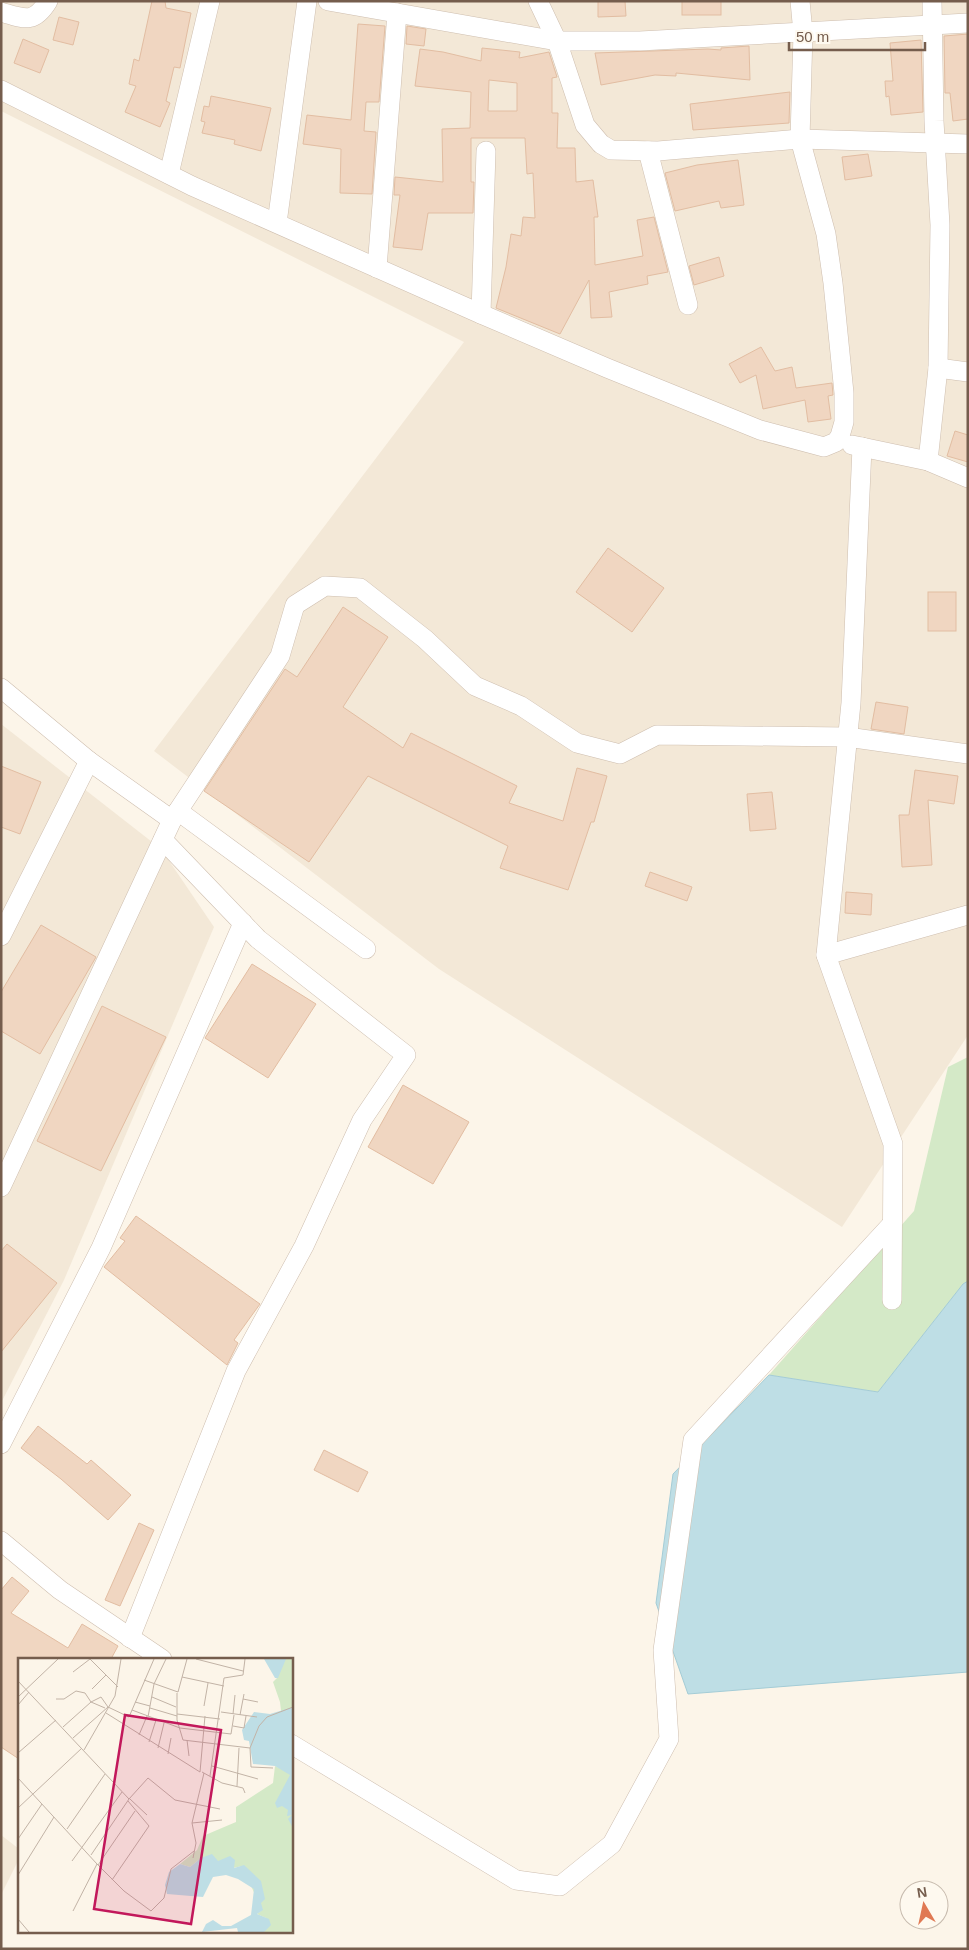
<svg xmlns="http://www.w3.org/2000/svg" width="969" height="1950" viewBox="0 0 969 1950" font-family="Arial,sans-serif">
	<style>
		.residential { fill: #f3e8d7 }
		.green { fill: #d4e9c7 }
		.water { fill: #bedee5; stroke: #a4ccd6 }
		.building { fill: #f0d6c1; stroke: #e2bda2; fill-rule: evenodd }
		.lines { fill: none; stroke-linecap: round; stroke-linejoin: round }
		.minor-casing { stroke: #cebeaf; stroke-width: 20 }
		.minor { stroke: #fff; stroke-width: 19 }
		.inset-road { fill: none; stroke: #c2b3a6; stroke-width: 1 }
		.view { fill: #c2185b; fill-opacity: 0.15; stroke: #c2185b; stroke-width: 2.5 }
		.inset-edge { fill: none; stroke: #755d4d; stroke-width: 2.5 }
	</style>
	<rect width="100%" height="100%" fill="#fcf5e9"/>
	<g class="residential">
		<path d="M 1,1 L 968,1 L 968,1035 L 842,1227 L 439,969 L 154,751 L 464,342 L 1,111 Z"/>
		<path d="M 1,724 L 161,849 L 214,927 L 64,1280 L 1,1403 Z"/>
		<path d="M 1,1835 L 19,1849 L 19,1859 L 1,1895 Z"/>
	</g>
	<path class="green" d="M 968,1057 L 968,1281 L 963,1284 L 878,1392 L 769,1375 L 914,1211 L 948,1067 Z"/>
	<path class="water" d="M 968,1281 L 968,1672 L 688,1694 L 656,1603 L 673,1474 L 769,1375 L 878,1392 L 963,1284 Z"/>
	<g class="building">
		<path d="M 152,1 L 165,1 L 166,8 L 191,13 L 180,68 L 174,67 L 166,101 L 170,103 L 160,127 L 125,112 L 136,86 L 129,84 L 134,59 L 139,61 Z"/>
		<path d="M 598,1 L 625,1 L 626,16 L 598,17 Z"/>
		<rect x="682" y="1" width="39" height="14"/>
		<path d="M 59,17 L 79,22 L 73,45 L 53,40 Z"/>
		<path d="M 358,24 L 385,26 L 379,102 L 366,102 L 364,131 L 376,132 L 372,194 L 340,193 L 341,149 L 303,144 L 307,115 L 351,120 Z"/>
		<path d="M 407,26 L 426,29 L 424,46 L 406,44 Z"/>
		<path d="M 968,34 L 968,119 L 953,121 L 950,93 L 945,93 L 944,36 Z"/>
		<path d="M 23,39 L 49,50 L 40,73 L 14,63 Z"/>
		<path d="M 921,40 L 923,112 L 891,115 L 889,96 L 886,97 L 885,81 L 893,81 L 890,43 Z"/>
		<path d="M 749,46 L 750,80 L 676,73 L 676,76 L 655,75 L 601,85 L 595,53 L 708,49 L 721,50 L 721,48 Z"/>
		<path d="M 482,48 L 520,52 L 519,58 L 549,52 L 557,77 L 552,78 L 552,113 L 558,113 L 557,148 L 575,148 L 576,182 L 593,180 L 598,217 L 594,217 L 595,265 L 643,256 L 637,220 L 654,217 L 668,272 L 647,276 L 648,284 L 609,292 L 612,317 L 591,318 L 589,280 L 560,334 L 496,308 L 506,267 L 511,234 L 521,236 L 523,217 L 535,218 L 533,173 L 527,174 L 525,138 L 471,138 L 471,182 L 474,182 L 473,213 L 428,213 L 422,250 L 393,247 L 400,195 L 394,195 L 395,177 L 443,182 L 442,129 L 470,128 L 471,92 L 415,86 L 420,49 L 443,52 L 481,61 ZM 489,80 L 517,83 L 517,111 L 488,111 Z"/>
		<path d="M 790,92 L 789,123 L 693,130 L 690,104 Z"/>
		<path d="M 211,96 L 271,108 L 261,151 L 234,144 L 235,140 L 202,133 L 205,122 L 201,121 L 204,106 L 209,107 Z"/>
		<path d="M 868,154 L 872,176 L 845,180 L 842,157 Z"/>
		<path d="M 738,160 L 744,205 L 721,208 L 719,201 L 675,211 L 665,173 L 697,165 Z"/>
		<path d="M 719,257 L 724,276 L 694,285 L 689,266 Z"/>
		<path d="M 761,347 L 775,371 L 792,367 L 796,388 L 832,383 L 833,395 L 828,396 L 831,419 L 808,422 L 805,400 L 763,409 L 756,375 L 740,383 L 729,364 Z"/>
		<path d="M 955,431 L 968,435 L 968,462 L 947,456 Z"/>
		<path d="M 608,548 L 664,588 L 632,632 L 576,592 Z"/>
		<rect x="928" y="592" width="28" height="39"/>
		<path d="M 343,607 L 388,637 L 343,707 L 403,748 L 411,733 L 517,786 L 509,803 L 563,821 L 577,768 L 607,776 L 594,822 L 591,822 L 568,890 L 500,868 L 508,846 L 368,776 L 309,862 L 204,791 L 285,669 L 297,677 Z"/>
		<path d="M 876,702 L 908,707 L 904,734 L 871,729 Z"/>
		<path d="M 1,766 L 41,782 L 20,834 L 1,827 Z"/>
		<path d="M 915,770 L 958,776 L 954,804 L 928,800 L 932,865 L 902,867 L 899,815 L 909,815 Z"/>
		<path d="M 772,792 L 776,829 L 750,831 L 747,794 Z"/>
		<path d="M 650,872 L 692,887 L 687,901 L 645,886 Z"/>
		<path d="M 846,892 L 872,894 L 871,915 L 845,913 Z"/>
		<path d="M 41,925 L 96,957 L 40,1054 L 1,1031 L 1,992 Z"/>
		<path d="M 252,964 L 316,1004 L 268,1078 L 205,1038 Z"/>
		<path d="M 102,1006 L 166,1037 L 101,1171 L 37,1141 Z"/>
		<path d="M 403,1085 L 469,1122 L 433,1184 L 368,1147 Z"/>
		<path d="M 136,1216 L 260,1304 L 234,1340 L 238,1343 L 227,1365 L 104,1267 L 125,1241 L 120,1238 Z"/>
		<path d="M 7,1244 L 57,1283 L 1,1352 L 1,1251 Z"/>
		<path d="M 38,1426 L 87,1464 L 91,1460 L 131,1495 L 108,1520 L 61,1479 L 21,1448 Z"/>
		<path d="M 324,1450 L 368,1472 L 358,1492 L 314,1470 Z"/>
		<path d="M 139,1523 L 154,1530 L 120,1606 L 105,1600 Z"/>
		<path d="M 12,1577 L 29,1591 L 11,1613 L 68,1648 L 82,1624 L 118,1646 L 111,1659 L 19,1659 L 19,1759 L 1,1747 L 1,1590 Z"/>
	</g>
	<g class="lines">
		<defs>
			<g id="minor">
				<path d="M 328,1 L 557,41 L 640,41 L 968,23"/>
				<path d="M 538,1 L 557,41 L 585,125 L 601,144 L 611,150 L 658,151 L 800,139 L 968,144"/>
				<path d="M 1,12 C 25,19 34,24 48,1"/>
				<path d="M 1,90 L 192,186 L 481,314 L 607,368 L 760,430 L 824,447 L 836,442 L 840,436 L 844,422 L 844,393 L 833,283 L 826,234 L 800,139 L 803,33 L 800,1"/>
				<path d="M 648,151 L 688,305"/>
				<path d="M 169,174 L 210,1"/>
				<path d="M 277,223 L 307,1"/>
				<path d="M 377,268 L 397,13"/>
				<path d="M 481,314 L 486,151"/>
				<path d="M 938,368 L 968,372"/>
				<path d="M 852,445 L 928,461 L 968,478"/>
				<path d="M 862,447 L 851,703 L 826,955 L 968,915"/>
				<path d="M 928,461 L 938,368 L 940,225 L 934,121 L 932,1"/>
				<path d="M 1,688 L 89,761 L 172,820"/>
				<path d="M 178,811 L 366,949"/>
				<path d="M 1,936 L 89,761"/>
				<path d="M 826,955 L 893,1144 L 892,1300"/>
				<path d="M 1,1187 L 172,820 L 280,656 L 295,605 L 325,586 L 360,588 L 425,639 L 475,686 L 521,706 L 577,743 L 620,754 L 657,735 L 847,737 L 968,754"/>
				<path d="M 1,1444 L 101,1248 L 243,923"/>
				<path d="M 1,1541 L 60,1590 L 162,1659"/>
				<path d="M 130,1638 L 236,1371 L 304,1246 L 362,1120 L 406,1055 L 258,939 L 163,840"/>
				<path d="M 291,1744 L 516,1880 L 560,1886 L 612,1844 L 669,1739 L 663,1650 L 693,1440 L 892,1224"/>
			</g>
		</defs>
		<use href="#minor" class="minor-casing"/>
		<use href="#minor" class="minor"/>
	</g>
	<g transform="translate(18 1658)">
		<rect width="275" height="275" fill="#fcf5e9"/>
		<path d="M 257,1 L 275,1 L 275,274 L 246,274 L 248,260 L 239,256 L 244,252 L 224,208 L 215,210 L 216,206 L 183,200 L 172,209 L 162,206 L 179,192 L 185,178 L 218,164 L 218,149 L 255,125 L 257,108 L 270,114 L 262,44 L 255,24 L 259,20 Z" fill="#d4e9c7"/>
		<path d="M 246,1 L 268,1 L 260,20 L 257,20 ZM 275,49 L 275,170 L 270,161 L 274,157 L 269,158 L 270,152 L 264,148 L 259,150 L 257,145 L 272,117 L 257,108 L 235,106 L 231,83 L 226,82 L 224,72 L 236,54 L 252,56 ZM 194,196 L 200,203 L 212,198 L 217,202 L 216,210 L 226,207 L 243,223 L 247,241 L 243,245 L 245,252 L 239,256 L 251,261 L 253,267 L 246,274 L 220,274 L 219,270 L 184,274 L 188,266 L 195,262 L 204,268 L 213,268 L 233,257 L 236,231 L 220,221 L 208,217 L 195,219 L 185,239 L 149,236 L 147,227 L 151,214 L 162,206 L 172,209 L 183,200 Z" fill="#bedee5"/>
		<path class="inset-road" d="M 178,1 L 225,13M 55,14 L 72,1 L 100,29M 164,19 L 206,28M 126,22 L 160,34 L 169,1M 0,23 L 111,141M 74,31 L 88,17M 159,35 L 159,62 L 165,82 L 232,90M 0,39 L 40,1M 134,39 L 158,49M 38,41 L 46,41 L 58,33 L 67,35 L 73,44 L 83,39 L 90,49M 225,41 L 240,44M 117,44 L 132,48M 0,47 L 11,34M 186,48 L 190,25M 132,50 L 159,58M 114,52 L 162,70 L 213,76 L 216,57M 203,54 L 239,59M 88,55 L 182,114 L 187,58M 159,56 L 202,61M 215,56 L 217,37M 222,57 L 226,36M 130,59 L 136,26 L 148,1M 215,68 L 226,70 L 228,58M 45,69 L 73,44 L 87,50M 121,77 L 129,58M 55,80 L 90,49 L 111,59 L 136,1M 169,82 L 171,98M 131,84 L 138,62M 140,90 L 146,65M 66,92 L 97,38 L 103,1M 0,95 L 38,62M 150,96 L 153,80M 194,108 L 240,121M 255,110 L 233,109 L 232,90 L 241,68 L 249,59 L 275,49M 184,114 L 204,125 L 225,130 L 227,135M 186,115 L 174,165 L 204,162M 192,118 L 206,20 L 225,17 L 227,1M 0,120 L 79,206 L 55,253M 219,128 L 221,90M 112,141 L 129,157M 0,150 L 64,90M 174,165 L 178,185 L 175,200M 49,171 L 87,116M 0,181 L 24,146M 73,197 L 111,141 L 130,120 L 157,142 L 202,151M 54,203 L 104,134M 79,206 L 106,233 L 133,253 L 146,240 L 153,211 L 176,193M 80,207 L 117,153M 0,217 L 36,159M 94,222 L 131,168 L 110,143M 0,261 L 11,274"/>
		<path class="view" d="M 107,57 L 203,72 L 173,266 L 76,251 Z"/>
		<rect width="275" height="275" class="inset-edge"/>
	</g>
	<rect width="969" height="1950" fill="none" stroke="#755d4d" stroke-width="5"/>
	<g transform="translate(924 1905) rotate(351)"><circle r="24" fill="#fef9ef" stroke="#c7bbae"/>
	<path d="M0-4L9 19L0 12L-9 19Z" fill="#e07953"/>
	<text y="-8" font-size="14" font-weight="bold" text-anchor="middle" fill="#755d4d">N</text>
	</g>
	<path d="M789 42v8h136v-8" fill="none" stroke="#755d4d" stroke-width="2.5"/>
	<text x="796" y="42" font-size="15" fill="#755d4d" stroke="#fef9ef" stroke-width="4" paint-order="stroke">50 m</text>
</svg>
